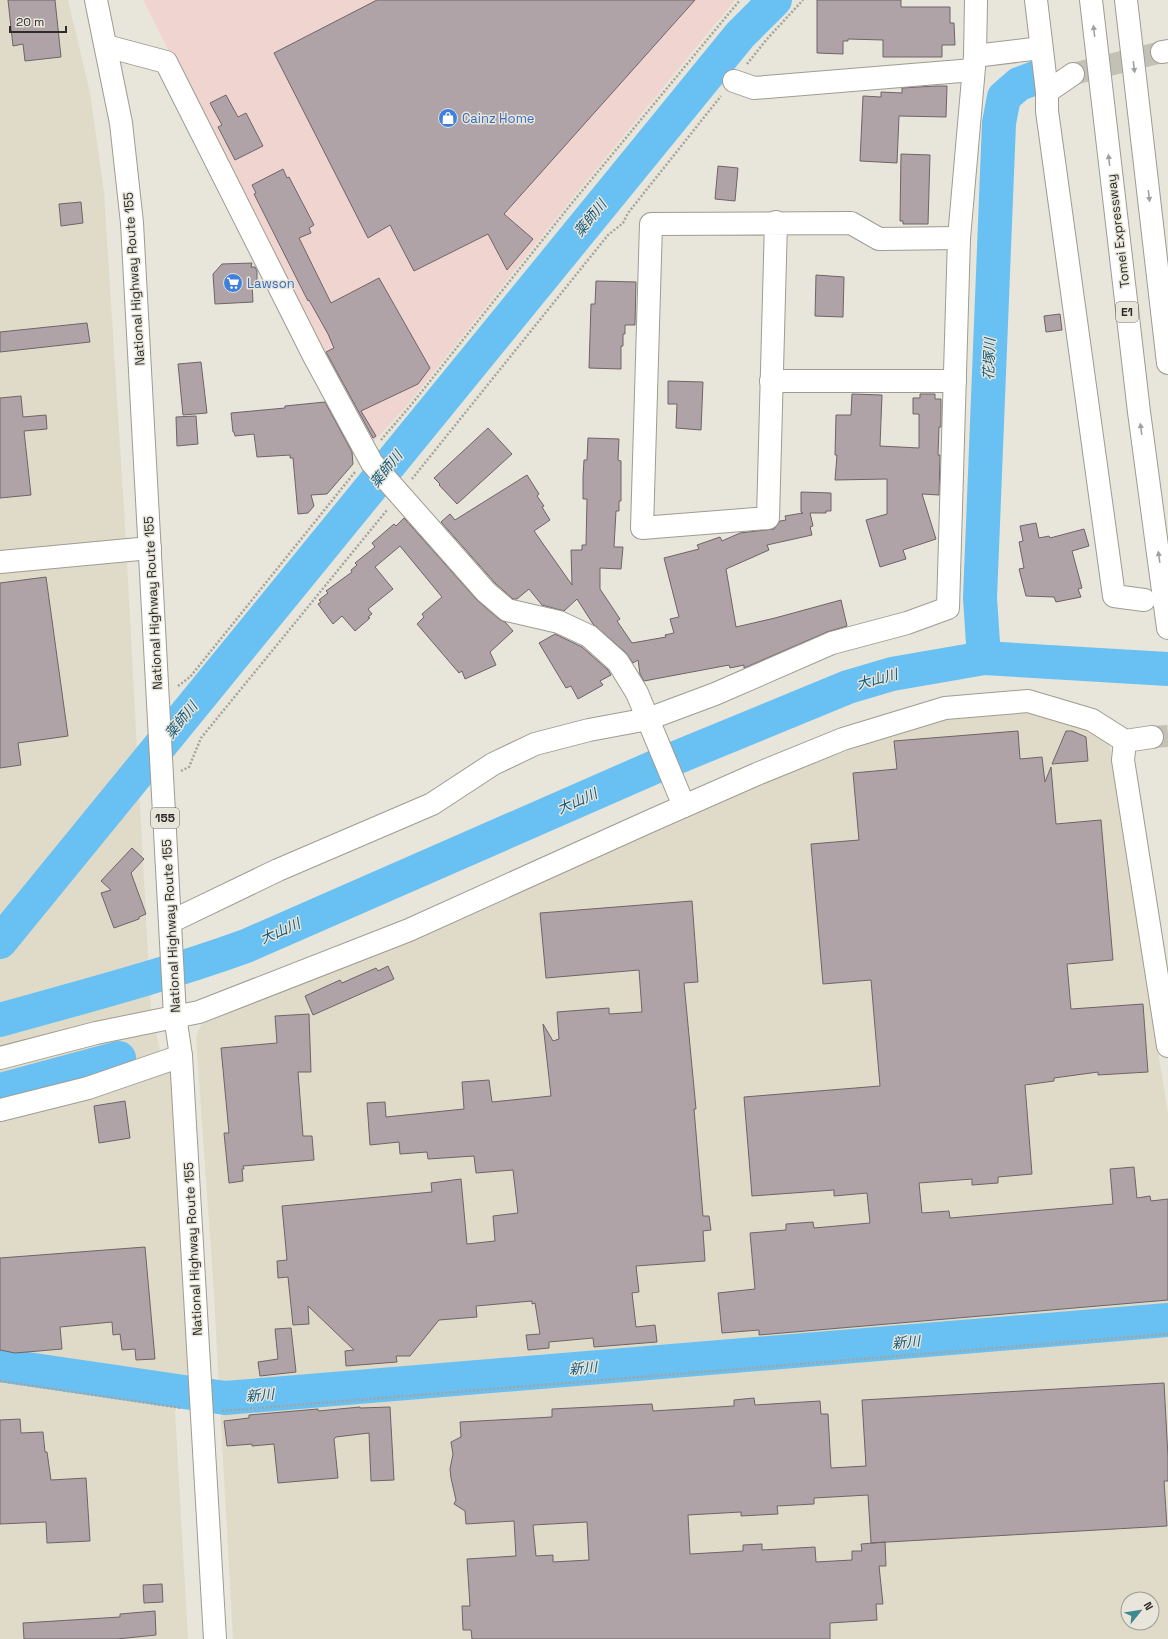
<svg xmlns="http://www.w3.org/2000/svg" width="1168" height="1639" viewBox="0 0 1168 1639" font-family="'Space Grotesk','Noto Sans JP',sans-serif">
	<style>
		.commercial { fill: #efd4d0 }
		.built { fill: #dfdbc8; fill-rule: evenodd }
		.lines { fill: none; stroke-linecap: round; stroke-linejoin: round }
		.river { stroke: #68c0f3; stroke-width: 34 }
		.building { fill: #afa3a8; stroke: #6e6468; fill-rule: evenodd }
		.minor-tunnel { stroke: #c3c0b6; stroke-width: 22; stroke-dasharray: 22 11; stroke-linecap: butt }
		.minor-casing { stroke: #9e9c92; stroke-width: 24 }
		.highway-casing { stroke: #9e9c92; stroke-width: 24 }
		.path { stroke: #a5a39b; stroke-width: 2.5; stroke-dasharray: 2 2; stroke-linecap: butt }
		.minor { stroke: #fff; stroke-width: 22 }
		.highway { stroke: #fff; stroke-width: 22 }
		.oneway { fill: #a0a09e }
		.labels { text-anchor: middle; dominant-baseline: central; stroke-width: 3; stroke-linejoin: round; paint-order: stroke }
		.shield { fill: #e8e5da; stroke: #65645d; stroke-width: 1 }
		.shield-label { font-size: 12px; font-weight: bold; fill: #2d2c28 }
		.shop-label { font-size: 13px; fill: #366cbe; stroke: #e8e5da; text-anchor: start }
		.street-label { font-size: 13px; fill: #2d2c28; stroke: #e8e5da }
		.water-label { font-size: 14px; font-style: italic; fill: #175b7d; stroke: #e8e5da }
	</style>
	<rect width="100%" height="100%" fill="#e8e5da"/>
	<path class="commercial" d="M 143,0 L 735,0 L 570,201 L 409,403 L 368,448 Z"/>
	<g class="built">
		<path d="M 0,0 L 68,0 L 90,93 L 104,192 L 125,526 L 151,1011 L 164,1067 L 172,1074 L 188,1369 L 175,1412 L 188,1639 L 0,1639 Z"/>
		<path d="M 1026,708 L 1056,717 L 1109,741 L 1168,1114 L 1168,1639 L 233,1639 L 213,1279 L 196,1037 L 201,1025 L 717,802 L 759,781 L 950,716 ZM 1128,1599 L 1152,1599 L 1152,1623 L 1128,1623 Z"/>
	</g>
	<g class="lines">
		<g class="river">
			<path d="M 984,658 L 980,598 L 999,123 L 1004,97 L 1019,84 L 1035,78"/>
			<path d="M 0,942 L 740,35 L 775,0"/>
			<path d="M 0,1020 C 82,997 166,975 246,946 L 673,759 L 848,687 L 892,674 L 984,658 L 1168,669"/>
			<path d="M 0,1090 L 119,1058"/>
			<path d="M 0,1365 L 225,1398 L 1168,1320"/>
		</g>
	</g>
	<g class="building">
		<path d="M 8,0 L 55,0 L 61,57 L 25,61 L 23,44 L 13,46 Z"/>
		<path d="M 377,0 L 695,0 L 504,214 L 533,239 L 507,270 L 488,234 L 414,271 L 390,225 L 368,238 L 274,53 Z"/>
		<path d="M 817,0 L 901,0 L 901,7 L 950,7 L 950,23 L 954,23 L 955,45 L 942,45 L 942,57 L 883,57 L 883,40 L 848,39 L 848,41 L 843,41 L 843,54 L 817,53 Z"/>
		<path d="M 935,86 L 947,86 L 946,117 L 899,116 L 897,163 L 860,161 L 863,96 L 881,97 L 881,92 L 902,93 L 902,88 Z"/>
		<path d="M 226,95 L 238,117 L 246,113 L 263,146 L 235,160 L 218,127 L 222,125 L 210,103 Z"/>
		<path d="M 901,154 L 930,155 L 928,224 L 903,224 L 903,221 L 900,221 Z"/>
		<path d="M 718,166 L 738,168 L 735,201 L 715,199 Z"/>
		<path d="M 283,169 L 287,178 L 289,177 L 314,225 L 309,228 L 311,233 L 299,238 L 331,303 L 379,278 L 430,368 L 418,384 L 361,411 L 376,436 L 373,438 L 326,352 L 334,348 L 328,334 L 309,300 L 308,301 L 254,194 L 256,193 L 252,185 Z"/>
		<path d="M 81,202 L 83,223 L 61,226 L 59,204 Z"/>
		<path d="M 252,263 L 251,267 L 255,267 L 257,271 L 257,284 L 252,285 L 253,302 L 215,304 L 213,274 L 222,264 Z"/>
		<path d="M 816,275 L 844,277 L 843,317 L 815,316 Z"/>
		<path d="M 596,281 L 636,282 L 635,325 L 625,325 L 625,334 L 623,334 L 623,346 L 621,346 L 621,369 L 589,368 L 591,304 L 595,304 Z"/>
		<path d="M 1060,314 L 1062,330 L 1046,332 L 1044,316 Z"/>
		<path d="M 87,323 L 90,342 L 0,352 L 0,332 Z"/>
		<path d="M 201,362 L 207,413 L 183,415 L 178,364 Z"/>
		<path d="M 668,381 L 703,382 L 701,430 L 676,428 L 677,404 L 668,404 Z"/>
		<path d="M 852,394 L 882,395 L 880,446 L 919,448 L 919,414 L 913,414 L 913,398 L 920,398 L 920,394 L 935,394 L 935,399 L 941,399 L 941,427 L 939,427 L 938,455 L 940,455 L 939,495 L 922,494 L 936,539 L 903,550 L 906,559 L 880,567 L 866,520 L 887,514 L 887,479 L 835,480 L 837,455 L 835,455 L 836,415 L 851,415 Z"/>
		<path d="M 21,396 L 23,417 L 46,415 L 47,429 L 24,431 L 31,495 L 0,498 L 0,398 Z"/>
		<path d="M 325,402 L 352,452 L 353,464 L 327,494 L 311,495 L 314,506 L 308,513 L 298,514 L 293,458 L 290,458 L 290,455 L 257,457 L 254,434 L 235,436 L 234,432 L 233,432 L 231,413 L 285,408 L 285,406 Z"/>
		<path d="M 196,416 L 198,444 L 177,446 L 176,417 Z"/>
		<path d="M 488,428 L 512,454 L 457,504 L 439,485 L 440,484 L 434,478 Z"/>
		<path d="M 588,438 L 619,439 L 618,460 L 621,461 L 621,501 L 619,501 L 619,511 L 616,511 L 614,547 L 623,547 L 621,569 L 600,568 L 600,589 L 620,619 L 617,621 L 632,643 L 666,637 L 665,635 L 674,633 L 670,619 L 679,617 L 664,558 L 699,549 L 697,545 L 720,537 L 722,541 L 740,533 L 774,529 L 780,521 L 786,520 L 785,516 L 803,513 L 801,512 L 801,492 L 831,493 L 831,511 L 826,511 L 826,513 L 810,513 L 813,526 L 810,527 L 812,535 L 767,545 L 769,550 L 726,569 L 736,627 L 775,618 L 841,600 L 847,626 L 827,632 L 744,668 L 744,665 L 730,668 L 729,665 L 644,681 L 640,674 L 638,660 L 633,663 L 626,653 L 593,624 L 577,599 L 564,611 L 542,605 L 529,589 L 517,599 L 513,599 L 495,583 L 441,522 L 450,514 L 455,520 L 527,475 L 539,494 L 537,496 L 544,506 L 542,507 L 550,520 L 534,531 L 572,585 L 571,550 L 582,550 L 582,545 L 586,545 L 587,499 L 583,499 L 583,477 L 584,460 L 587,460 Z"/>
		<path d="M 404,518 L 477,600 L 499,619 L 505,622 L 513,631 L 490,652 L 496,665 L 465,679 L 462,671 L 459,673 L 417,624 L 424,617 L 422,614 L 442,597 L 400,546 L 375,567 L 393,589 L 368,609 L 372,614 L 368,617 L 370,618 L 355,631 L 342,616 L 333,624 L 318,604 L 321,602 L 319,600 L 328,593 L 326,591 L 352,572 L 351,570 L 357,565 L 355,563 L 375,547 L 372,543 L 394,524 L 396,526 Z"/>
		<path d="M 1036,523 L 1039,538 L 1049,536 L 1050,538 L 1084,529 L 1089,546 L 1072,551 L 1082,588 L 1078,589 L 1081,597 L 1056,602 L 1054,597 L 1026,596 L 1019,569 L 1024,568 L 1019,542 L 1023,541 L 1020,526 Z"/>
		<path d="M 46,577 L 68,736 L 18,743 L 21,765 L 0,768 L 0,583 Z"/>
		<path d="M 555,634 L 582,647 L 608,670 L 611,675 L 600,681 L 603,685 L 578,699 L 571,686 L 566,688 L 539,643 Z"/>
		<path d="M 1018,731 L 1020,759 L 1042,757 L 1045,782 L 1051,767 L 1056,824 L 1101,820 L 1113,960 L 1067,964 L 1071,1009 L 1143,1004 L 1148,1072 L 1098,1075 L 1098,1072 L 1054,1078 L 1054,1081 L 1025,1085 L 1032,1174 L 998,1177 L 998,1183 L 972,1185 L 972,1179 L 919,1183 L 922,1213 L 949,1211 L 950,1218 L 1113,1204 L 1110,1169 L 1134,1167 L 1137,1198 L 1150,1196 L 1151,1201 L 1168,1199 L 1168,1300 L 759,1335 L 759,1330 L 722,1333 L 718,1293 L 755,1289 L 750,1233 L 786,1230 L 786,1224 L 813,1222 L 814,1228 L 870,1223 L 867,1193 L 834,1196 L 834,1190 L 752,1196 L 744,1097 L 880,1086 L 871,980 L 823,984 L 811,844 L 859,840 L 853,773 L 897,769 L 894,741 Z"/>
		<path d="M 1066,731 L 1072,731 L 1086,737 L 1088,761 L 1052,764 Z"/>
		<path d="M 132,848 L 144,859 L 131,873 L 146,914 L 139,917 L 139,919 L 114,928 L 101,893 L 111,890 L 101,881 Z"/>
		<path d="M 692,901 L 698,982 L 684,983 L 696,1109 L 694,1109 L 703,1216 L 709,1216 L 711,1230 L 703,1231 L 705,1261 L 636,1266 L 639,1292 L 632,1293 L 636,1327 L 655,1325 L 657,1342 L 594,1347 L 593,1338 L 549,1342 L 549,1348 L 528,1350 L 526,1335 L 540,1334 L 535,1303 L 532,1304 L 532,1301 L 476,1306 L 477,1317 L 439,1320 L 410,1356 L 396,1356 L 397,1362 L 346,1366 L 345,1351 L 354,1350 L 308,1306 L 309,1324 L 293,1325 L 288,1277 L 278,1278 L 277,1261 L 287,1260 L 282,1206 L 432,1192 L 431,1183 L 461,1179 L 467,1244 L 495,1241 L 493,1216 L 518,1213 L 513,1170 L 476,1173 L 474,1156 L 428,1159 L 427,1152 L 400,1154 L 399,1142 L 370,1145 L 367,1103 L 385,1102 L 386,1117 L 464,1109 L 462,1082 L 489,1080 L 492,1102 L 551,1096 L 543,1024 L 553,1041 L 559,1039 L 557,1012 L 609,1008 L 609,1014 L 642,1012 L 639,970 L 546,978 L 540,913 Z"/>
		<path d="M 388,966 L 394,979 L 313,1015 L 305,996 L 340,980 L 342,983 L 376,968 L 378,971 Z"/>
		<path d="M 309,1014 L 311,1072 L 298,1072 L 303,1136 L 312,1136 L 314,1160 L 243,1166 L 244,1169 L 242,1169 L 243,1181 L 229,1183 L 224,1133 L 229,1133 L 221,1048 L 277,1043 L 275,1016 Z"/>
		<path d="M 125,1101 L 130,1138 L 99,1143 L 94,1106 Z"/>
		<path d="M 145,1247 L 155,1359 L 136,1360 L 135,1349 L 122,1350 L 120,1334 L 113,1335 L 112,1322 L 60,1327 L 62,1349 L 15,1353 L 0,1350 L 0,1258 Z"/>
		<path d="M 291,1328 L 296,1372 L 260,1376 L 258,1362 L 278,1359 L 275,1329 Z"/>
		<path d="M 1164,1383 L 1168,1457 L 1168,1481 L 1164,1481 L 1167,1526 L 871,1543 L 868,1495 L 814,1498 L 814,1504 L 777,1506 L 778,1514 L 741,1516 L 741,1512 L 688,1515 L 690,1554 L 743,1551 L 743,1545 L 762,1544 L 762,1550 L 815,1547 L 816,1562 L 852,1560 L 852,1551 L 862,1551 L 861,1544 L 885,1542 L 886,1566 L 879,1566 L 883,1604 L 876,1604 L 877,1620 L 830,1623 L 830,1639 L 472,1639 L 471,1630 L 463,1630 L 462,1606 L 470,1606 L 467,1559 L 516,1556 L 514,1521 L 466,1524 L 465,1511 L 454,1504 L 456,1500 L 451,1478 L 450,1469 L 453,1454 L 451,1442 L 461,1437 L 460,1422 L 552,1417 L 552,1409 L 652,1404 L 653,1411 L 734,1406 L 734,1400 L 754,1398 L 755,1405 L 820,1401 L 821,1414 L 828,1414 L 831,1468 L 866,1466 L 862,1400 ZM 587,1522 L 589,1560 L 553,1562 L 553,1555 L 536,1556 L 533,1525 Z"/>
		<path d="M 360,1407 L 360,1408 L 390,1407 L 394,1480 L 371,1481 L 369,1433 L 336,1437 L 334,1439 L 338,1478 L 313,1480 L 278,1483 L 274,1444 L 252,1446 L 252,1444 L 227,1446 L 224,1421 L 249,1418 L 249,1415 L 318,1409 L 318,1411 Z"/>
		<path d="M 20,1419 L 21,1433 L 43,1432 L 45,1452 L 47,1452 L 51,1480 L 86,1478 L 90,1541 L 47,1543 L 46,1522 L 0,1524 L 0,1420 Z"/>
		<path d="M 162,1584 L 163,1602 L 144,1603 L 143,1585 Z"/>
		<path d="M 155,1611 L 156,1635 L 117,1639 L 24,1639 L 23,1623 L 120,1617 L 120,1614 Z"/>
	</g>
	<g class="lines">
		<g class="minor-tunnel">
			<path d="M 1073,74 L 1162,52"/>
			<path d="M 1152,737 L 1168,736"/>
		</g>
		<defs>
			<g id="minor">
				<path d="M 1036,0 L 1047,92 L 1047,111 L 1114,596 L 1144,600"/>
				<path d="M 106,46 L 166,62 L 315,358 L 372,463 L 486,592 L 507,610 L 559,622 L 589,636 L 618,662 L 637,693 L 684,806"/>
				<path d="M 1162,52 L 1168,51"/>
				<path d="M 975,56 L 1041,48"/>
				<path d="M 734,81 L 754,88 L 973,70"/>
				<path d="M 1047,92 L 1073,74"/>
				<path d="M 776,222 L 768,518 L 642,528 L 651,224 L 851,223 L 879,239 L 959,238"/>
				<path d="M 771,381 L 955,381"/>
				<path d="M 0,562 L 150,548"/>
				<path d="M 1125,741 L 1123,760 L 1168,1046"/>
				<path d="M 170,922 L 278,870 L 432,804 L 493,764 L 535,744 L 589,730 L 648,719 L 715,694 L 832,643 L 907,623 L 948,608 L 959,238 L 975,56 L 976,0"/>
				<path d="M 0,1058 L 96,1033 L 199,1012 L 409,930 L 648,822 L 757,774 L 843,739 L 945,708 L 1028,701 L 1092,720 L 1125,741 L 1152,737"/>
				<path d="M 0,1110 L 88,1088 L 181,1056"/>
			</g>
			<g id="highway">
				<path d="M 96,0 L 121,123 L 132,223 L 175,1016 L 181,1056 L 215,1639"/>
				<path d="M 1091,0 L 1139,412 L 1168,628"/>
				<path d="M 1126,0 L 1168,363"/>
			</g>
		</defs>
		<use href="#minor" class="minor-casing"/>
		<use href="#highway" class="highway-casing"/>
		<g class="path">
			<path d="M 747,64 L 767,39 L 803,0"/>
			<path d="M 381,440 L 411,405 L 572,203 L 740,0"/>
			<path d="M 412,479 L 608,235 L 623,223 L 628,213 L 721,96"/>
			<path d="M 178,686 L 190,677 L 355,472"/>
			<path d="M 181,771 L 189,767 L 201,738 L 387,510"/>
			<path d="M 0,1381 L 182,1408"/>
			<path d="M 222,1411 L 1168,1334"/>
		</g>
		<use href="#minor" class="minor"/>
		<use href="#highway" class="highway"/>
	</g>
	<defs><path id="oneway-solid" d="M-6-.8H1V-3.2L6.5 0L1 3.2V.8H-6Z"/></defs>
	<g class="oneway">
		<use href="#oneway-solid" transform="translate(1094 31) rotate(-97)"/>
		<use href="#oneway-solid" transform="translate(1134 67) rotate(83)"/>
		<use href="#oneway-solid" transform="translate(1109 160) rotate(-97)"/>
		<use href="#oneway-solid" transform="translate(1149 196) rotate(83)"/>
		<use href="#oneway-solid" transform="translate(1141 429) rotate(-98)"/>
		<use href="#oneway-solid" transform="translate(1159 557) rotate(-98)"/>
	</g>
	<defs>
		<symbol id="shop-disc" viewBox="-11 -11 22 22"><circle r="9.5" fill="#3f7fe0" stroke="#e8e5da"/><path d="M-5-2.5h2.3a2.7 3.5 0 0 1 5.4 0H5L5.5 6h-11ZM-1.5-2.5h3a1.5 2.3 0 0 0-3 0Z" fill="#fff"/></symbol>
		<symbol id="supermarket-disc" viewBox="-11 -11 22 22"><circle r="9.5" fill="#3f7fe0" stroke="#e8e5da"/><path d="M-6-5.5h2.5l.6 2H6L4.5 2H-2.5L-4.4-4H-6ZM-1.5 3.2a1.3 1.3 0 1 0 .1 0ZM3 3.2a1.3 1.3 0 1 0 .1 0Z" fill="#fff"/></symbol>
	</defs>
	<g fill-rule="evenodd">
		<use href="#shop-disc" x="437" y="107" width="22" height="22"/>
		<use href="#supermarket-disc" x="222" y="272" width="22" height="22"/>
	</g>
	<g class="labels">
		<g class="shield">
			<rect x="1116" y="302" width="22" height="20" rx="3"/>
			<rect x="151" y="808" width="28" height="20" rx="3"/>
		</g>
		<g class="shield-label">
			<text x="1127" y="312">E1</text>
			<text x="165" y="818">155</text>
		</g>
		<g class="shop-label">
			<text x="462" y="118">Cainz Home</text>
			<text x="247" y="283">Lawson</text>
		</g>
		<g class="street-label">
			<text transform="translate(1118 231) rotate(-97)">Tomei Expressway</text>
			<text transform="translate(134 279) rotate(-94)">National Highway Route 155</text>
			<text transform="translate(153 603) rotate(-93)">National Highway Route 155</text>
			<text transform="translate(171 926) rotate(-93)">National Highway Route 155</text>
			<text transform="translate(193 1249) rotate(-93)">National Highway Route 155</text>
		</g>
		<g class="water-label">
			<text transform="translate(590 218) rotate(-51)">薬師川</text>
			<text transform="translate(989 359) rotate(-88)">花塚川</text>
			<text transform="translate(386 469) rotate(-51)">薬師川</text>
			<text transform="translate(877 679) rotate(-15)">大山川</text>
			<text transform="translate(181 720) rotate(-51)">薬師川</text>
			<text transform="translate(577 801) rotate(-24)">大山川</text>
			<text transform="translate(280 931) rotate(-24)">大山川</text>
			<text transform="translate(906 1342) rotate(-5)">新川</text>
			<text transform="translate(583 1368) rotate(-5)">新川</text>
			<text transform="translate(260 1395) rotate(-5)">新川</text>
		</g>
	</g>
	<g transform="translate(1140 1611) rotate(60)"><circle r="19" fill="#e8e5da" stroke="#9d9b93"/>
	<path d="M0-3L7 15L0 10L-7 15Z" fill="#408790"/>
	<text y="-6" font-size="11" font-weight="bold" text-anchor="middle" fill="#2d2c28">N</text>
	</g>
	<path d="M10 26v6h56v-6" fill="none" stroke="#2d2c28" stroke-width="2"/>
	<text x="16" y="26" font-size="12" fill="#2d2c28" stroke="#e8e5da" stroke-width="3" paint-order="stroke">20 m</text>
</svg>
